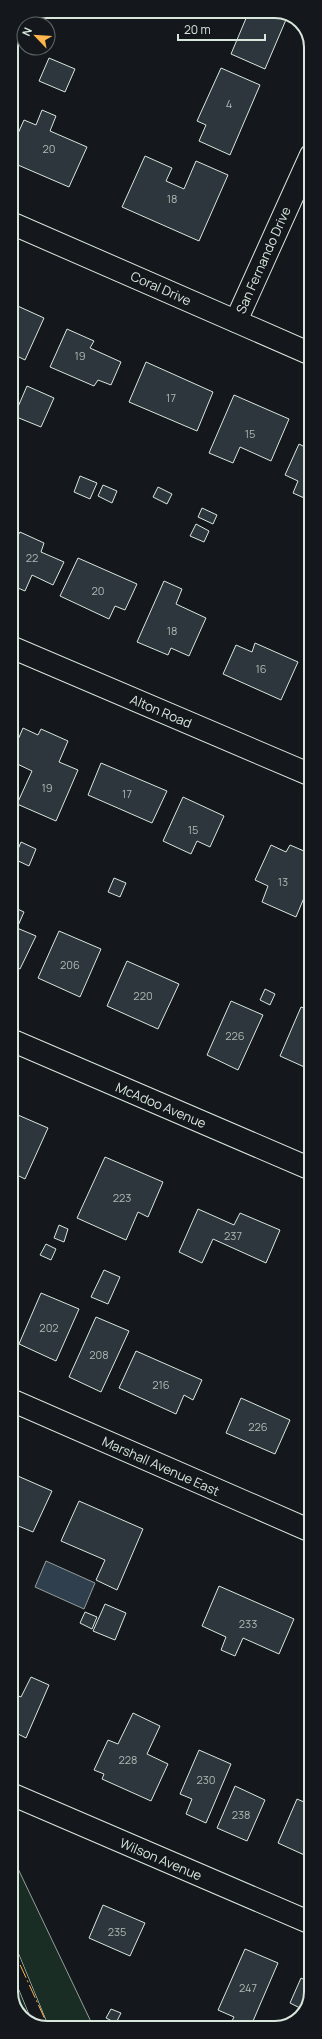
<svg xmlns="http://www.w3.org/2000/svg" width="322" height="2039" viewBox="0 0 322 2039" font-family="Manrope,sans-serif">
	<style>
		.green { fill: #1a2d24; stroke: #939e99 }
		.water { fill: #2f3f4d; stroke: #939e99 }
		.building { fill: #2c363c; stroke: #d8e6dc }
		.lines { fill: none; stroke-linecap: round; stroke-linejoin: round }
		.lane-casing { stroke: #d8e6dc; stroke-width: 14 }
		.street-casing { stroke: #d8e6dc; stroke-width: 24 }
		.lane { stroke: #14181c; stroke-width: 13 }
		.street { stroke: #14181c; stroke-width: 22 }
		.power { stroke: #ffb74d; stroke-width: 1; stroke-dasharray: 14 3 2 3; stroke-linecap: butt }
		.labels { text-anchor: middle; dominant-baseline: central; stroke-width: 3; stroke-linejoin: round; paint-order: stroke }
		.number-label { font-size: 11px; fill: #adbab4 }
		.street-label { font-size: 13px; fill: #d8e6dc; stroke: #14181c }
		.rim { fill: none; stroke: #d8e6dc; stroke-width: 2 }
	</style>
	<rect width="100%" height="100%" fill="#14181c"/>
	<path class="green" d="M 11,1854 L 94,2028 L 42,2028 L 21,2017 L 11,1997 Z"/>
	<path class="water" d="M 46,1561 L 95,1583 L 84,1609 L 35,1587 Z"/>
	<g class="building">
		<path d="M 234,11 L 280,11 L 288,15 L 265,69 L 231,54 L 247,16 Z"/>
		<path d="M 49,58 L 75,69 L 65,92 L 39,81 Z"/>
		<path d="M 221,68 L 260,85 L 230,155 L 199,141 L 206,125 L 197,121 Z"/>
		<path d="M 42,110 L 56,116 L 50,131 L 87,147 L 69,187 L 11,162 L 11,149 L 24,120 L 36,125 Z"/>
		<path d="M 145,156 L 172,168 L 166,181 L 184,189 L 196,161 L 228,175 L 199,241 L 122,207 Z"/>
		<path d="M 11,303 L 44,318 L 25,360 L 11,353 Z"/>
		<path d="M 67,329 L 94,341 L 90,348 L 121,362 L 111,385 L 98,380 L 94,386 L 50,367 Z"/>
		<path d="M 146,362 L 213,392 L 197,431 L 129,402 Z"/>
		<path d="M 27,386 L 54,398 L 41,427 L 14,416 Z"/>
		<path d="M 234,395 L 289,419 L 271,461 L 240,447 L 233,463 L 209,453 Z"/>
		<path d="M 299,444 L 311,450 L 311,501 L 293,493 L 298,481 L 285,475 Z"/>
		<path d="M 80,476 L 97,483 L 90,499 L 74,492 Z"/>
		<path d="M 103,485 L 117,491 L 112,503 L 98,496 Z"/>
		<path d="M 158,487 L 172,494 L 167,504 L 153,497 Z"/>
		<path d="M 202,508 L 217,515 L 213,524 L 198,517 Z"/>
		<path d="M 196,524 L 209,531 L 204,542 L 190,536 Z"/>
		<path d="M 20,532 L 44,543 L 41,552 L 64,562 L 53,585 L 32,575 L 25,591 L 11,585 L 11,537 L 16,539 Z"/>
		<path d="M 78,558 L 137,584 L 125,610 L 115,606 L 109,619 L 60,596 Z"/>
		<path d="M 164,581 L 182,589 L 176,604 L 206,618 L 189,656 L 171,648 L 168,655 L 137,642 Z"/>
		<path d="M 255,643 L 298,662 L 281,700 L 223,674 L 236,645 L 252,652 Z"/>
		<path d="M 23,728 L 38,735 L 41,729 L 68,741 L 59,762 L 78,770 L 56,821 L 17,804 L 32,771 L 11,761 L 11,756 Z"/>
		<path d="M 101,763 L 167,791 L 152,823 L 88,795 Z"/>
		<path d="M 183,797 L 224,816 L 210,847 L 197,841 L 191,854 L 163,841 Z"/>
		<path d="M 21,842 L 36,849 L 29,866 L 14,859 Z"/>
		<path d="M 271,845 L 286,852 L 290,845 L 311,854 L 311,881 L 296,917 L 262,902 L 268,886 L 255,880 Z"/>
		<path d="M 11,865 L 18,868 L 12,881 L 11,880 Z"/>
		<path d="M 114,878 L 126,883 L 120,897 L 108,892 Z"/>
		<path d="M 11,906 L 24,912 L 17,928 L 36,936 L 20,969 L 11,965 Z"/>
		<path d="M 59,931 L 101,949 L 80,997 L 38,978 Z"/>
		<path d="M 127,961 L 179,984 L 158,1029 L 107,1006 Z"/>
		<path d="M 265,989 L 275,994 L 270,1005 L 260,1000 Z"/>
		<path d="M 231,1001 L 263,1015 L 238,1070 L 207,1055 Z"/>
		<path d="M 301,1007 L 311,1011 L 311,1070 L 280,1056 Z"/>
		<path d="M 11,1112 L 48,1128 L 25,1179 L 11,1172 Z"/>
		<path d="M 105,1157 L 163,1182 L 148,1217 L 138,1212 L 126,1240 L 77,1218 Z"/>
		<path d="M 198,1209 L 234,1225 L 240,1213 L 280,1230 L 266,1263 L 213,1239 L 202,1263 L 179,1252 Z"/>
		<path d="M 59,1225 L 68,1229 L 64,1242 L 54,1238 Z"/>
		<path d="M 46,1244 L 56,1249 L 51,1260 L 40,1255 Z"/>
		<path d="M 104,1270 L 120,1277 L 108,1304 L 91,1297 Z"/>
		<path d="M 41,1293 L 79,1309 L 56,1361 L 19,1344 Z"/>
		<path d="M 96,1317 L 129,1331 L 101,1392 L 69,1377 Z"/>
		<path d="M 136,1351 L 202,1380 L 193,1400 L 184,1395 L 176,1414 L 119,1388 Z"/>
		<path d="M 241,1398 L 290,1420 L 275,1454 L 226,1433 Z"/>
		<path d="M 11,1473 L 52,1491 L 33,1532 L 11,1523 Z"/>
		<path d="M 79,1501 L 143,1529 L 117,1590 L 96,1580 L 105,1560 L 61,1541 Z"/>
		<path d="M 219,1586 L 294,1619 L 279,1654 L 243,1638 L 235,1656 L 221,1650 L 226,1637 L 202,1626 Z"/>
		<path d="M 105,1604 L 126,1613 L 115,1640 L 93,1631 Z"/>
		<path d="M 85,1612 L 97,1617 L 92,1629 L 80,1623 Z"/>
		<path d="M 31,1677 L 49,1685 L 26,1738 L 12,1731 L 11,1733 L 11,1693 L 21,1697 Z"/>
		<path d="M 133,1713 L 160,1726 L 147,1754 L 168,1764 L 151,1801 L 102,1779 L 104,1774 L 94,1770 L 108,1740 L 118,1744 Z"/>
		<path d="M 199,1750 L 231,1764 L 206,1823 L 186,1814 L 192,1799 L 180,1794 Z"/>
		<path d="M 235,1786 L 265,1800 L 247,1841 L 217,1828 Z"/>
		<path d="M 297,1799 L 311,1805 L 311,1858 L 278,1843 Z"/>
		<path d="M 103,1905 L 145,1923 L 130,1956 L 89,1938 Z"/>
		<path d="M 245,1949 L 278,1963 L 250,2028 L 236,2028 L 230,2025 L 234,2017 L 218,2010 Z"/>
		<path d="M 301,1978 L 311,1983 L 311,1992 L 304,2010 L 290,2003 Z"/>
		<path d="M 111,2009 L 121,2013 L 116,2023 L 106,2018 Z"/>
	</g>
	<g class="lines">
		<defs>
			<path id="lane" d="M 11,1953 L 42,2028"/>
			<g id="street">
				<path d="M 11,223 L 311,354"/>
				<path d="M 236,321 L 311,155"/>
				<path d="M 11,647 L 311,775"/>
				<path d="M 11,1040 L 311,1169"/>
				<path d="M 11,1400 L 311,1531"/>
				<path d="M 11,1794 L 311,1923"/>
			</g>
		</defs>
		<use href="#lane" class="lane-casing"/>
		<use href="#street" class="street-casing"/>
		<use href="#lane" class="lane"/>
		<use href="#street" class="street"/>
		<path class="power" d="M 11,1945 L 49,2028"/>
	</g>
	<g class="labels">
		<g class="number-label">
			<text x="229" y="103">4</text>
			<text x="49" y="148">20</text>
			<text x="172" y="198">18</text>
			<text x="80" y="355">19</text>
			<text x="171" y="397">17</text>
			<text x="250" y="433">15</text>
			<text x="32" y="557">22</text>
			<text x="98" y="590">20</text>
			<text x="172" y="630">18</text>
			<text x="261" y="668">16</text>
			<text x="47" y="787">19</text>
			<text x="127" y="793">17</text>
			<text x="193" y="829">15</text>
			<text x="283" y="881">13</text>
			<text x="70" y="964">206</text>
			<text x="143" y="995">220</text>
			<text x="235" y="1035">226</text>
			<text x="122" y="1197">223</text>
			<text x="233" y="1235">237</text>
			<text x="49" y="1327">202</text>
			<text x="99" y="1354">208</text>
			<text x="161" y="1384">216</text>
			<text x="258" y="1426">226</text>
			<text x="248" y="1623">233</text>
			<text x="128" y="1759">228</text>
			<text x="206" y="1779">230</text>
			<text x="241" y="1814">238</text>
			<text x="117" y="1931">235</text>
			<text x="248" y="1987">247</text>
		</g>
		<g class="street-label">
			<text transform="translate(263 260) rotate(-66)">San Fernando Drive</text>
			<text transform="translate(161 288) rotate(24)">Coral Drive</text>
			<text transform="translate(161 711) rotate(23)">Alton Road</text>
			<text transform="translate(161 1105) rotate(23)">McAdoo Avenue</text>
			<text transform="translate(161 1466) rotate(24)">Marshall Avenue East</text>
			<text transform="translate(161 1859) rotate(23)">Wilson Avenue</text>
		</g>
	</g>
	<path d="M0 0H322V2039H0ZM47 18H275A29 29 0 0 1 304 47V1992A29 29 0 0 1 275 2021H47A29 29 0 0 1 18 1992V47A29 29 0 0 1 47 18Z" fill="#14181c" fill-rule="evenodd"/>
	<path class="rim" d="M47 18H275A29 29 0 0 1 304 47V1992A29 29 0 0 1 275 2021H47A29 29 0 0 1 18 1992V47A29 29 0 0 1 47 18Z"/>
	<g transform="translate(36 36) rotate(295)"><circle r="19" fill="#14181c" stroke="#626a69"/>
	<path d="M0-3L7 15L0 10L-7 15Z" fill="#ffb74d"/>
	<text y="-6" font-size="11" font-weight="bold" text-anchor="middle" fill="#d8e6dc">N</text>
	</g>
	<path d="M178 34v6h87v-6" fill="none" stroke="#d8e6dc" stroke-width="2"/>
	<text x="184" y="34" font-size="12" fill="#d8e6dc" stroke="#14181c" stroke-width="3" paint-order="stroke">20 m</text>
</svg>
